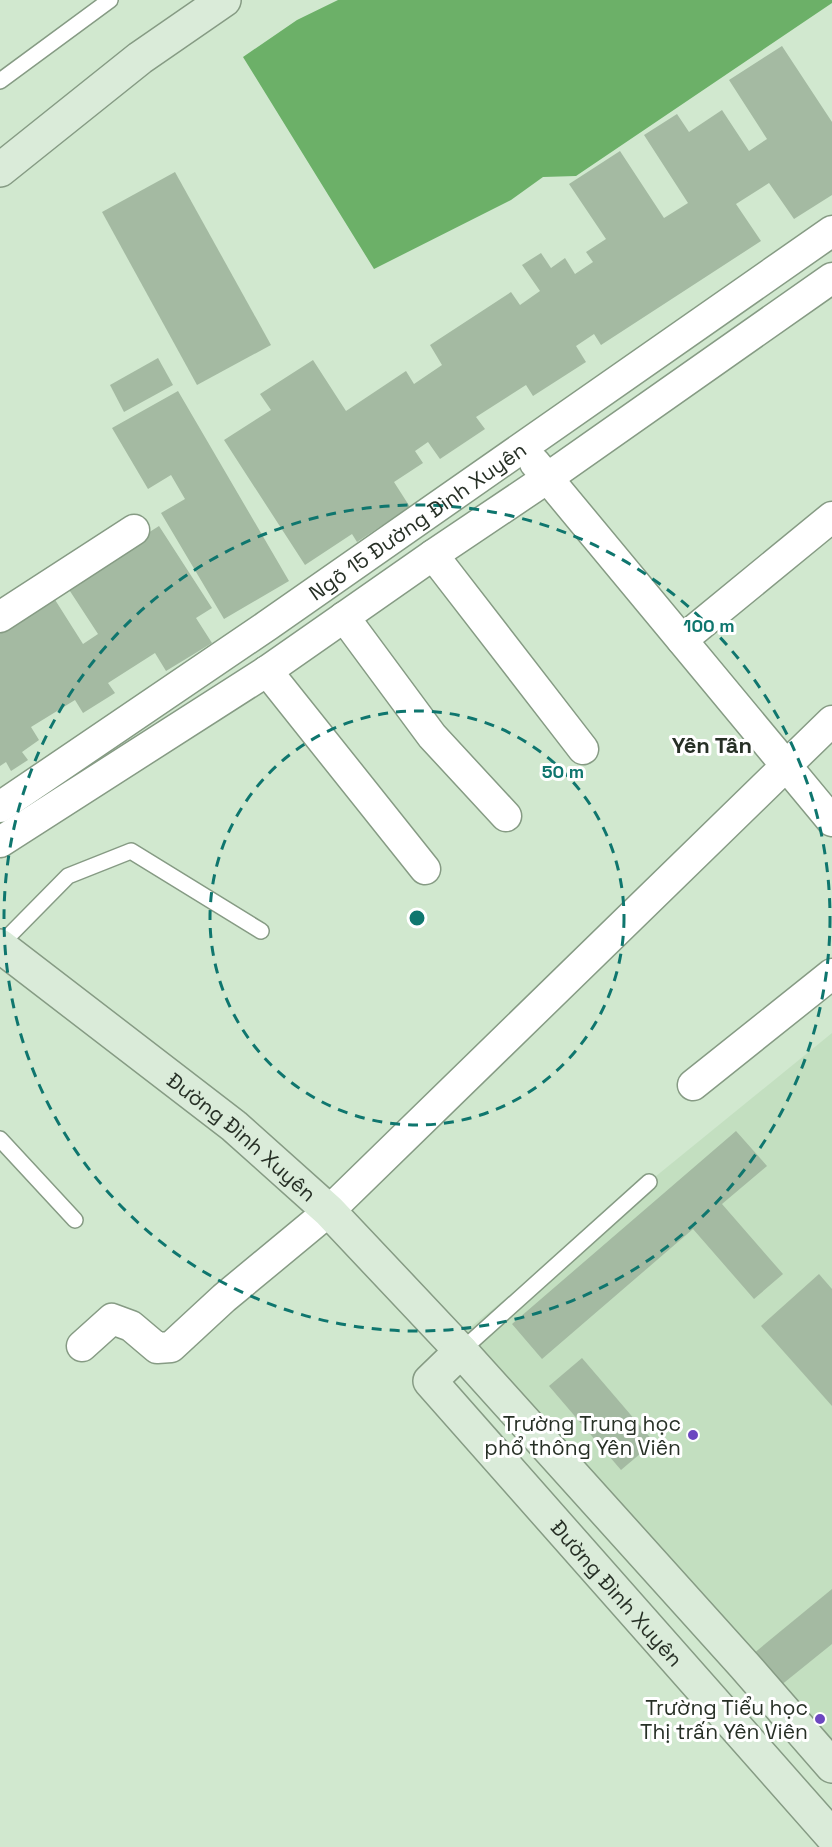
<svg xmlns="http://www.w3.org/2000/svg" width="832" height="1847" viewBox="0 0 832 1847" font-family="'Space Grotesk',sans-serif">
	<style>
		.built { fill: #c3dfc0 }
		.water { fill: #6cb068 }
		.building { fill: #a4baa2 }
		.lines { fill: none; stroke-linecap: round; stroke-linejoin: round }
		.lane-casing { stroke: #869b84; stroke-width: 18 }
		.street-casing { stroke: #869b84; stroke-width: 33 }
		.secondary-casing { stroke: #869b84; stroke-width: 36 }
		.lane { stroke: #fff; stroke-width: 15 }
		.street { stroke: #fff; stroke-width: 30 }
		.secondary { stroke: #daebd9; stroke-width: 33 }
		.ring { fill: none; stroke: #0f766e; stroke-width: 3; stroke-dasharray: 10 8 }
		.poi-dot { fill: #6c47c0; stroke: #fff; stroke-width: 2 }
		.labels { text-anchor: middle; dominant-baseline: central; stroke-width: 6; stroke-linejoin: round; paint-order: stroke }
		.street-label { font-size: 21px; fill: #273026; stroke: #fff }
		.poi-label { font-size: 21px; fill: #273026; stroke: #fff; text-anchor: end }
		.neighbourhood-label { font-size: 22px; font-weight: bold; fill: #273026; stroke: #fff }
		.centre { fill: #0f766e; stroke: #fff; stroke-width: 3 }
		.ring-label { font-size: 18px; text-anchor: middle; font-weight: bold; fill: #0f766e; stroke: #fff; stroke-width: 6; stroke-linejoin: round; paint-order: stroke }
	</style>
	<rect width="100%" height="100%" fill="#d1e8cf"/>
	<path class="built" d="M 832,1033 L 832,1748 L 462,1334 Z"/>
	<path class="water" d="M 338,0 L 832,0 L 832,3 L 576,176 L 543,177 L 511,200 L 374,269 L 243,57 L 297,20 Z"/>
	<g class="building">
		<path d="M 782,46 L 832,122 L 832,195 L 794,219 L 769,183 L 736,204 L 761,241 L 601,345 L 594,334 L 576,346 L 586,362 L 533,396 L 526,385 L 476,417 L 485,429 L 440,459 L 428,442 L 415,451 L 423,463 L 394,482 L 410,507 L 357,542 L 352,534 L 305,565 L 224,440 L 271,410 L 260,394 L 313,360 L 346,411 L 406,371 L 414,384 L 442,365 L 430,345 L 511,292 L 520,305 L 540,291 L 522,265 L 541,253 L 551,268 L 565,258 L 575,274 L 593,262 L 586,252 L 606,239 L 569,184 L 620,151 L 664,218 L 688,203 L 644,135 L 677,114 L 689,132 L 722,110 L 749,151 L 767,139 L 729,80 Z"/>
		<path d="M 175,172 L 271,345 L 197,385 L 102,212 Z"/>
		<path d="M 158,358 L 173,385 L 124,412 L 110,385 Z"/>
		<path d="M 178,391 L 289,581 L 224,619 L 161,513 L 185,499 L 171,475 L 148,489 L 112,428 Z"/>
		<path d="M 159,526 L 212,608 L 196,618 L 212,643 L 166,671 L 155,653 L 108,683 L 115,693 L 83,713 L 75,700 L 31,727 L 39,740 L 22,752 L 28,760 L 11,771 L 6,762 L 0,766 L 0,628 L 52,595 L 83,644 L 98,634 L 66,585 Z"/>
		<path d="M 736,1131 L 767,1166 L 722,1204 L 783,1274 L 754,1299 L 693,1229 L 542,1359 L 512,1324 Z"/>
		<path d="M 819,1274 L 832,1289 L 832,1406 L 761,1326 Z"/>
		<path d="M 582,1358 L 654,1442 L 621,1470 L 549,1386 Z"/>
		<path d="M 832,1589 L 832,1644 L 780,1686 L 753,1654 Z"/>
	</g>
	<g class="lines">
		<defs>
			<g id="lane">
				<path d="M 0,81 L 110,0"/>
				<path d="M 0,945 L 68,876 L 131,851 L 261,931"/>
				<path d="M 0,1139 L 75,1220"/>
				<path d="M 461,1351 L 649,1182"/>
			</g>
			<g id="street">
				<path d="M 535,463 L 832,821"/>
				<path d="M 433,555 L 583,749"/>
				<path d="M 0,617 L 134,530"/>
				<path d="M 344,617 L 432,736 L 506,816"/>
				<path d="M 682,640 L 832,517"/>
				<path d="M 267,671 L 425,869"/>
				<path id="s1" d="M 0,807 L 268,625 L 832,231"/>
				<path d="M 0,842 L 267,671 L 433,555 L 546,479 L 832,278"/>
				<path d="M 693,1085 L 832,974"/>
				<path d="M 82,1346 L 112,1319 L 131,1326 L 157,1348 L 171,1347 L 224,1298 L 329,1211 L 832,721"/>
			</g>
			<g id="secondary">
				<path d="M 0,170 L 140,58 L 224,0"/>
				<path id="s2" d="M 0,946 L 234,1126 L 329,1211 L 461,1351 L 744,1665 L 832,1766"/>
				<path id="s3" d="M 461,1351 L 430,1381 L 832,1836"/>
			</g>
		</defs>
		<use href="#lane" class="lane-casing"/>
		<use href="#street" class="street-casing"/>
		<use href="#secondary" class="secondary-casing"/>
		<use href="#lane" class="lane"/>
		<use href="#street" class="street"/>
		<use href="#secondary" class="secondary"/>
	</g>
	<g class="ring">
		<circle cx="417" cy="918" r="207"/>
		<circle cx="417" cy="918" r="413"/>
	</g>
	<g class="poi-dot">
		<circle cx="693" cy="1435" r="6"/>
		<circle cx="820" cy="1719" r="6"/>
	</g>
	<g class="labels">
		<g class="street-label">
			<text stroke="none"><textPath href="#s1" startOffset="506">Ngõ 15 Đường Đình Xuyên</textPath></text>
			<text stroke="none"><textPath href="#s2" startOffset="308">Đường Đình Xuyên</textPath></text>
			<text stroke="none"><textPath href="#s3" startOffset="326">Đường Đình Xuyên</textPath></text>
		</g>
		<g class="poi-label">
			<text x="681" y="1423">Trường Trung học<tspan x="681" dy="24">phổ thông Yên Viên</tspan></text>
			<text x="808" y="1707">Trường Tiểu học<tspan x="808" dy="24">Thị trấn Yên Viên</tspan></text>
		</g>
		<g class="neighbourhood-label">
			<text x="712" y="745">Yên Tân</text>
		</g>
	</g>
	<circle cx="417" cy="918" r="9" class="centre"/>
	<g class="ring-label">
		<text x="709" y="632">100 m</text>
		<text x="563" y="778">50 m</text>
	</g>
</svg>
